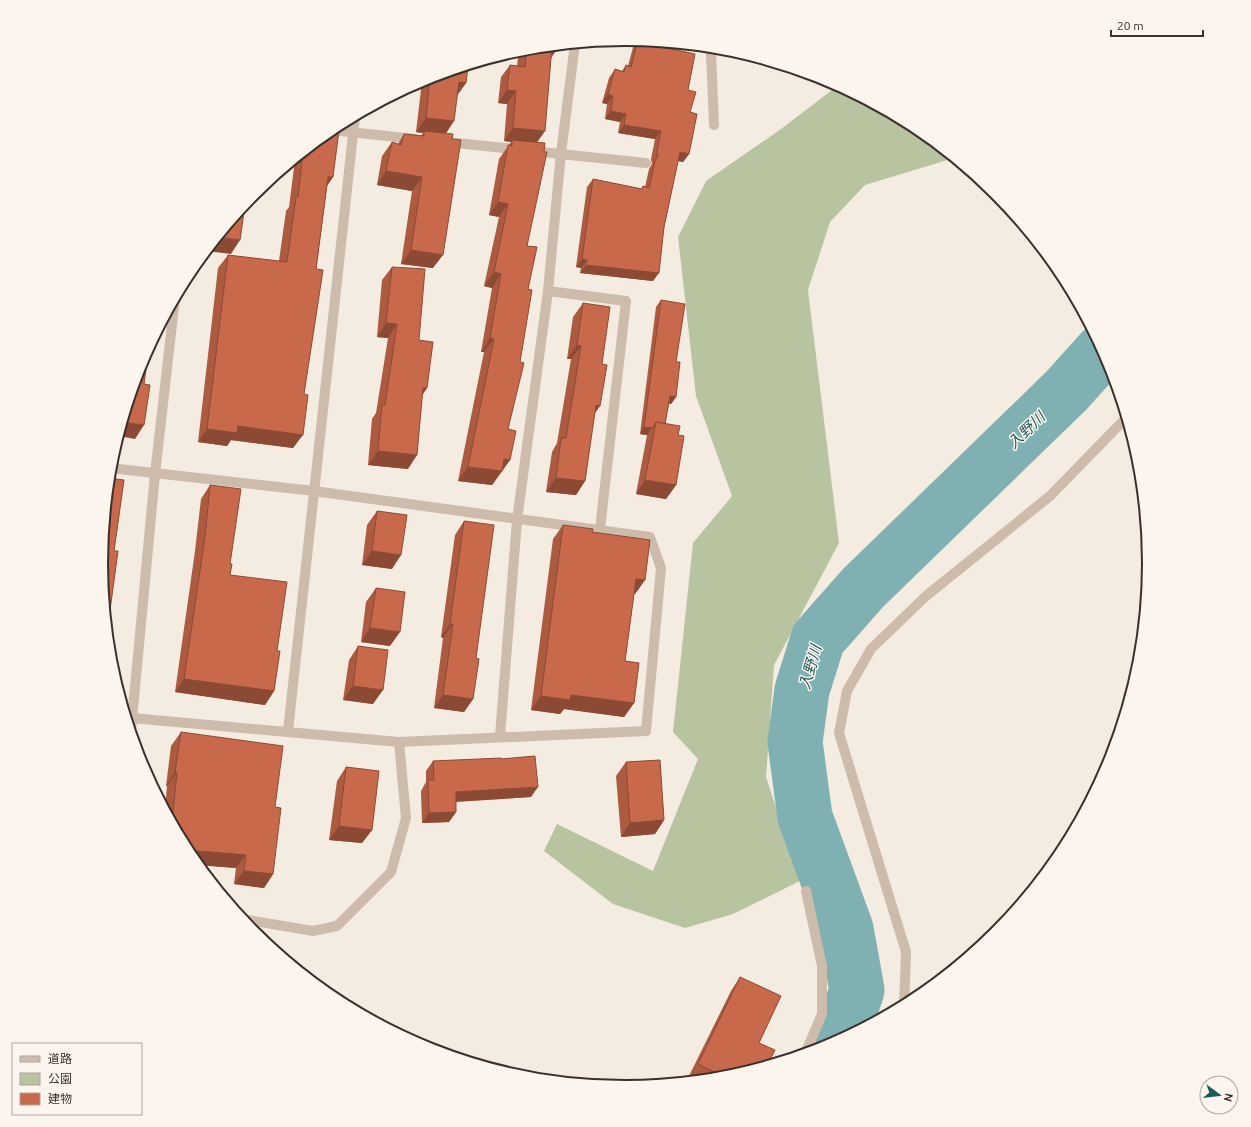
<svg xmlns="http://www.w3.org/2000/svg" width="1251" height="1127" viewBox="0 0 1251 1127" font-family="Ubuntu,'Noto Sans JP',sans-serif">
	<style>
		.green { fill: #b8c4a0 }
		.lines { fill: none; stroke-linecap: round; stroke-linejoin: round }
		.river { stroke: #7fb0b2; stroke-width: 55 }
		.path { stroke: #b9a596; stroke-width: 2.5; stroke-dasharray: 2 2; stroke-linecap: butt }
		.street { stroke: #cdbbac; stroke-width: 10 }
		.wall { fill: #ac5a40 }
		.shaded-wall { fill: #8c4a34 }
		.building { fill: #c8694b; stroke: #8c4a34 }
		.labels { text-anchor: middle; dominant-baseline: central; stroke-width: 3; stroke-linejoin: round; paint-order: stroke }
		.water-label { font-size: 15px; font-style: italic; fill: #1f5a5e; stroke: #fbf5ee }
		.rim { fill: none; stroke: #3b302b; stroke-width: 2 }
	</style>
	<rect width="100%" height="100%" fill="#f4ebe1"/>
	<path class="green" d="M 831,81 L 917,128 L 954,158 L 865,185 L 830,222 L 808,290 L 839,543 L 774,665 L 766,777 L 800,881 L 733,914 L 685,928 L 613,904 L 544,851 L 557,824 L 653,871 L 698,759 L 673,732 L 693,543 L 732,496 L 696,396 L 678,237 L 706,181 L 781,129 L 836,87 Z"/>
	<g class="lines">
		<path class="river" d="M 840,1041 L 857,990 L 846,929 L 805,817 L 795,742 L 802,690 L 818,639 L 863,588 L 1066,391 L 1103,350"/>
		<path class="path" d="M 796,70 L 806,79"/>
		<g class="street">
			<path d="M 710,47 L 711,54 L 714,125"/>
			<path d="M 331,130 L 415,139"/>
			<path d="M 447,142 L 646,163"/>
			<path d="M 548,291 L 626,301 L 600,529"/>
			<path d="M 110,468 L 314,491 L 650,537 L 661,568 L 646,731 L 399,742 L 132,718"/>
			<path d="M 131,730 L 155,474 L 175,298"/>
			<path d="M 288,731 L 355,116"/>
			<path d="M 500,736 L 517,520 L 548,291 L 561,153 L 575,44"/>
			<path d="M 242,919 L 313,931 L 337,926 L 391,872 L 406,818 L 399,742"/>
			<path d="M 904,1007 L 906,952 L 839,733 L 847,691 L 871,649 L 926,596 L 1050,496 L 1127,417"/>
			<path d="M 805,1054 L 822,1014 L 822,966 L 806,891"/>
		</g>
	</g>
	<g class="wall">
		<path d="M 635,40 L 664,43 L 663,47 L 688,90 L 690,112 L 689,154 L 683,162 L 678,161 L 653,281 L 580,273 L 581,268 L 576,267 L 587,187 L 593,179 L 641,189 L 643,186 L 645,187 L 649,169 L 652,164 L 651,159 L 655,139 L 618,133 L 620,122 L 605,119 L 607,104 L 602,103 L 609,78 L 615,69 L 622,71 L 626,65 L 628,66 Z"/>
		<path d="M 559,46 L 551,58 L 537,142 L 527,246 L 528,289 L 508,429 L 510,460 L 492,485 L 458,481 L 484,352 L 481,352 L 492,288 L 484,286 L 499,217 L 489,215 L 499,159 L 511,142 L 504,141 L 507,104 L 498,103 L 501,77 L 510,65 L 517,66 L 519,50 L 523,49 Z"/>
		<path d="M 468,66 L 466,83 L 457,95 L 446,133 L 433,268 L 401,264 L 412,191 L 377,185 L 382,156 L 392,142 L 398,144 L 404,134 L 421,136 L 423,133 L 416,132 L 422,81 L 425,79 Z"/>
		<path d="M 331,130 L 333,177 L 327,186 L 293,448 L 231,440 L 227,446 L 198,442 L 218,268 L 228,255 L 279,261 L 286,211 L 289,207 L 295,160 Z"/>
		<path d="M 392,267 L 419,340 L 427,388 L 423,394 L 408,469 L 368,465 L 372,419 L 376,413 L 388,338 L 377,337 L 382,280 Z"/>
		<path d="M 661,300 L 676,397 L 671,404 L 669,403 L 665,424 L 678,435 L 676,485 L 666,499 L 636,494 L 647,435 L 640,434 L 656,307 Z"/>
		<path d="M 583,303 L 594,414 L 585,481 L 576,495 L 546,492 L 552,452 L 557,443 L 571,359 L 567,359 L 573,317 Z"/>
		<path d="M 210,485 L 230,564 L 230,575 L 277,651 L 274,691 L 265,705 L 175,692 L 195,551 L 201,499 Z"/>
		<path d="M 377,511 L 392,569 L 362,565 L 367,525 Z"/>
		<path d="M 464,521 L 476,658 L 473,699 L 464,712 L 434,708 L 443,638 L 441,637 L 455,535 Z"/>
		<path d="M 563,525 L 592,532 L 645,580 L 635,594 L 634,594 L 625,661 L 634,703 L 624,717 L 564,709 L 560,714 L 531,710 L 553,539 Z"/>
		<path d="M 376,588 L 390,646 L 361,642 L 366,602 Z"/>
		<path d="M 358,646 L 373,704 L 343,700 L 349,660 Z"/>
		<path d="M 181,732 L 275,807 L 273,874 L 264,888 L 234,884 L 236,868 L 198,865 L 189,855 L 165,809 L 167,786 L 166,786 L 171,746 Z"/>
		<path d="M 501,759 L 531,797 L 456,802 L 456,812 L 449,822 L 422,823 L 421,791 L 426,782 L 426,771 L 433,761 Z"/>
		<path d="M 626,762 L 664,820 L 655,834 L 621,837 L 616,776 Z"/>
		<path d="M 346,767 L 372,830 L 362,843 L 329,840 L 337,781 Z"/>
		<path d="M 740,977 L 728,1078 L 695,1081 L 688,1078 L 731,991 Z"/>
	</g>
	<g class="shaded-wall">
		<path d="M 551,46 L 559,46 L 550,59 Z"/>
		<path d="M 459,82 L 466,83 L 456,97 Z"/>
		<path d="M 507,90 L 516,91 L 507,104 L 498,103 Z"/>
		<path d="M 608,94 L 613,96 L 607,104 L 602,103 Z"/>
		<path d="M 611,111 L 626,114 L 620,122 L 605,119 Z"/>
		<path d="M 426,118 L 454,121 L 445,135 L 424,131 L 423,133 L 416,132 Z"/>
		<path d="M 624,125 L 661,131 L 655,139 L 618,133 Z"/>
		<path d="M 513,128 L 545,131 L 536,144 L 512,140 L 511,142 L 504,141 Z"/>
		<path d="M 680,152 L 689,154 L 683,162 L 674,160 Z"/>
		<path d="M 386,171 L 422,177 L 412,191 L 377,185 Z"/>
		<path d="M 328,177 L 333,177 L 323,191 Z"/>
		<path d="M 498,202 L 508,204 L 499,217 L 489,215 Z"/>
		<path d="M 218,237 L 240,240 L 231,254 L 207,251 Z"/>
		<path d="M 411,250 L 443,255 L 433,268 L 401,264 Z"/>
		<path d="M 582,259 L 587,260 L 581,268 L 576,267 Z"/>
		<path d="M 586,265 L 659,273 L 653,281 L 580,273 Z"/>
		<path d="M 494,272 L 501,274 L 492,288 L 484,286 Z"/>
		<path d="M 386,323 L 397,324 L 388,338 L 377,337 Z"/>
		<path d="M 490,338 L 494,339 L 484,352 L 481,352 Z"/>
		<path d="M 577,345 L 581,346 L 571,359 L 567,359 Z"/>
		<path d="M 423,388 L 427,388 L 417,402 Z"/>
		<path d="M 670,396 L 676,397 L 671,404 L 665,403 Z"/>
		<path d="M 596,405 L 600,406 L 591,419 Z"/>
		<path d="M 123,422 L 144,425 L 135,439 L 119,436 Z"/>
		<path d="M 238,426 L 303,435 L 293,448 L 231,440 L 227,446 L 198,442 L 207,429 Z"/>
		<path d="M 644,427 L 652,428 L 647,435 L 640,434 Z"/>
		<path d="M 378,451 L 417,455 L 408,469 L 368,465 Z"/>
		<path d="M 504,459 L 510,460 L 492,485 L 458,481 L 468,467 Z"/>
		<path d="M 556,478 L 585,481 L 576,495 L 546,492 Z"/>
		<path d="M 645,480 L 676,485 L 666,499 L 636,494 Z"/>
		<path d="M 372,551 L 401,555 L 392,569 L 362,565 Z"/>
		<path d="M 636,579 L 645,580 L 635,594 L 626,593 Z"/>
		<path d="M 450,624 L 453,624 L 443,638 L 441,637 Z"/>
		<path d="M 370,628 L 400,632 L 390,646 L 361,642 Z"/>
		<path d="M 184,679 L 274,691 L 265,705 L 175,692 Z"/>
		<path d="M 353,686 L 383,690 L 373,704 L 343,700 Z"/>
		<path d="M 443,695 L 473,699 L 464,712 L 434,708 Z"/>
		<path d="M 571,695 L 634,703 L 624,717 L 564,709 L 560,714 L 531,710 L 541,696 Z"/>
		<path d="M 175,772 L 177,772 L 167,786 L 166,786 Z"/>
		<path d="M 538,787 L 531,797 L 449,802 L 456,792 Z"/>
		<path d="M 456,812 L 449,822 L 422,823 L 429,813 Z"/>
		<path d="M 664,820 L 655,834 L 621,837 L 630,823 Z"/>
		<path d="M 339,826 L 372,830 L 362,843 L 329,840 Z"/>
		<path d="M 187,850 L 246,855 L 236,868 L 198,865 L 189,855 Z"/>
		<path d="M 244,871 L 273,874 L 264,888 L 234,884 Z"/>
	</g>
	<g class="building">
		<path d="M 638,40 L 664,43 L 663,47 L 695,54 L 688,90 L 696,92 L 690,112 L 697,114 L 689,154 L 680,152 L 664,227 L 659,273 L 586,265 L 587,260 L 582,259 L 593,179 L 642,189 L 643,186 L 649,188 L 655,161 L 658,156 L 657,151 L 661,131 L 624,125 L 626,114 L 611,111 L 613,96 L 608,94 L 615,69 L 624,72 L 626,65 L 631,67 Z"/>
		<path d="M 552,46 L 545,131 L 513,128 L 516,91 L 507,90 L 510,65 L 525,67 L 527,49 Z"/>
		<path d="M 468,66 L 466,83 L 459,82 L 454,121 L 426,118 L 430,77 Z"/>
		<path d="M 331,130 L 339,130 L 333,177 L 328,177 L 316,269 L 323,270 L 304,394 L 308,395 L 303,435 L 238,426 L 237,433 L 207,429 L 228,255 L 287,262 L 296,197 L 298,197 L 303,153 Z"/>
		<path d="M 424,131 L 453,134 L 452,139 L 461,140 L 443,255 L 411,250 L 422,177 L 386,171 L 392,142 L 401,145 L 404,134 L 424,136 Z"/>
		<path d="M 512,140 L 545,143 L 544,152 L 547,152 L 527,246 L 537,247 L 528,289 L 532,290 L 520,362 L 524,363 L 508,429 L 516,431 L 510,460 L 504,459 L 502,471 L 468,467 L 494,339 L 490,338 L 501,274 L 494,272 L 508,204 L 498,202 L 508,145 L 512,146 Z"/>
		<path d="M 245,205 L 240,240 L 218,237 Z"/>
		<path d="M 392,267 L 425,269 L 419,340 L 433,342 L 427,388 L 423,388 L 417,455 L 378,451 L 382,405 L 385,405 L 397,324 L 386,323 Z"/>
		<path d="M 661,300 L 685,304 L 676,362 L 680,362 L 676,397 L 670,396 L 665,424 L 656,422 L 652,428 L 644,427 Z"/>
		<path d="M 583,303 L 610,307 L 602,364 L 607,365 L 600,406 L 596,405 L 585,481 L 556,478 L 561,438 L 566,438 L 581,346 L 577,345 Z"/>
		<path d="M 149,347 L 144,384 L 150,385 L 144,425 L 123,422 L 141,363 Z"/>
		<path d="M 656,422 L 680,426 L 678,435 L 684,436 L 676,485 L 645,480 Z"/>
		<path d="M 109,478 L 124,480 L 114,551 L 118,551 L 108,625 L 111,626 L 109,644 L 101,563 Z"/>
		<path d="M 210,485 L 241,489 L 230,564 L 232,564 L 230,575 L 287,582 L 277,651 L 280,651 L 274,691 L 184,679 L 205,537 Z"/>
		<path d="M 377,511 L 407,515 L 401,555 L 372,551 Z"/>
		<path d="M 464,521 L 494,525 L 476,658 L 479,659 L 473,699 L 443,695 L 453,624 L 450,624 Z"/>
		<path d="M 563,525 L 593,529 L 592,532 L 650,540 L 645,580 L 636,579 L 625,661 L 639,663 L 634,703 L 571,695 L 570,700 L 541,696 Z"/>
		<path d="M 376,588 L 405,592 L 400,632 L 370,628 Z"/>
		<path d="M 358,646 L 388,650 L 383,690 L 353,686 Z"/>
		<path d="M 181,732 L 283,746 L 275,807 L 281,808 L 273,874 L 244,871 L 246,855 L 187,850 L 172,823 L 177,772 L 175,772 Z"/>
		<path d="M 535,756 L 538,787 L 456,792 L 456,812 L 429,813 L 428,780 L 434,780 L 433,761 L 501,758 L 501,759 Z"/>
		<path d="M 660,760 L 664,820 L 630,823 L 626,762 Z"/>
		<path d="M 346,767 L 379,771 L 372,830 L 339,826 Z"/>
		<path d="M 740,977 L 781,996 L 759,1043 L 775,1050 L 767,1066 L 727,1078 L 698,1064 Z"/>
	</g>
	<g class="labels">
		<g class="water-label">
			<text transform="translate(1026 430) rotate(-44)">入野川</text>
			<text transform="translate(810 667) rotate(-74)">入野川</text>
		</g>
	</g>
	<path d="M0 0H1251V1127H0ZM108 563a517 517 0 1 1 1034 0a517 517 0 1 1-1034 0Z" fill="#fbf5ee" fill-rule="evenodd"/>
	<path class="rim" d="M108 563a517 517 0 1 1 1034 0a517 517 0 1 1-1034 0Z"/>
	<rect x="12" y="1043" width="130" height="72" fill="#fbf5ee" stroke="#aea6a0"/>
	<rect x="20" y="1056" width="20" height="6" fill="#cdbbac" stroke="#aea6a0"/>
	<text x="48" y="1063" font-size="12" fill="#3b302b">道路</text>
	<rect x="20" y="1073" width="20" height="12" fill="#b8c4a0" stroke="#aea6a0"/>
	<text x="48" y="1083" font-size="12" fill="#3b302b">公園</text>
	<rect x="20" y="1093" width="20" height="12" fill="#c8694b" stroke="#aea6a0"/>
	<text x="48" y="1103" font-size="12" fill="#3b302b">建物</text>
	<g transform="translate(1219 1095) rotate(105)"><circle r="19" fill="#fbf5ee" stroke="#aea6a0"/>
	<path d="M0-3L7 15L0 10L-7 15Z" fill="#1f5a5e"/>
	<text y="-6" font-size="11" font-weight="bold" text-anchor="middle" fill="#3b302b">N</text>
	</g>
	<path d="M1111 30v6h92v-6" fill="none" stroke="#3b302b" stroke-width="2"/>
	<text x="1117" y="30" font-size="12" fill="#3b302b" stroke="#fbf5ee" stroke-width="3" paint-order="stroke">20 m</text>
</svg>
